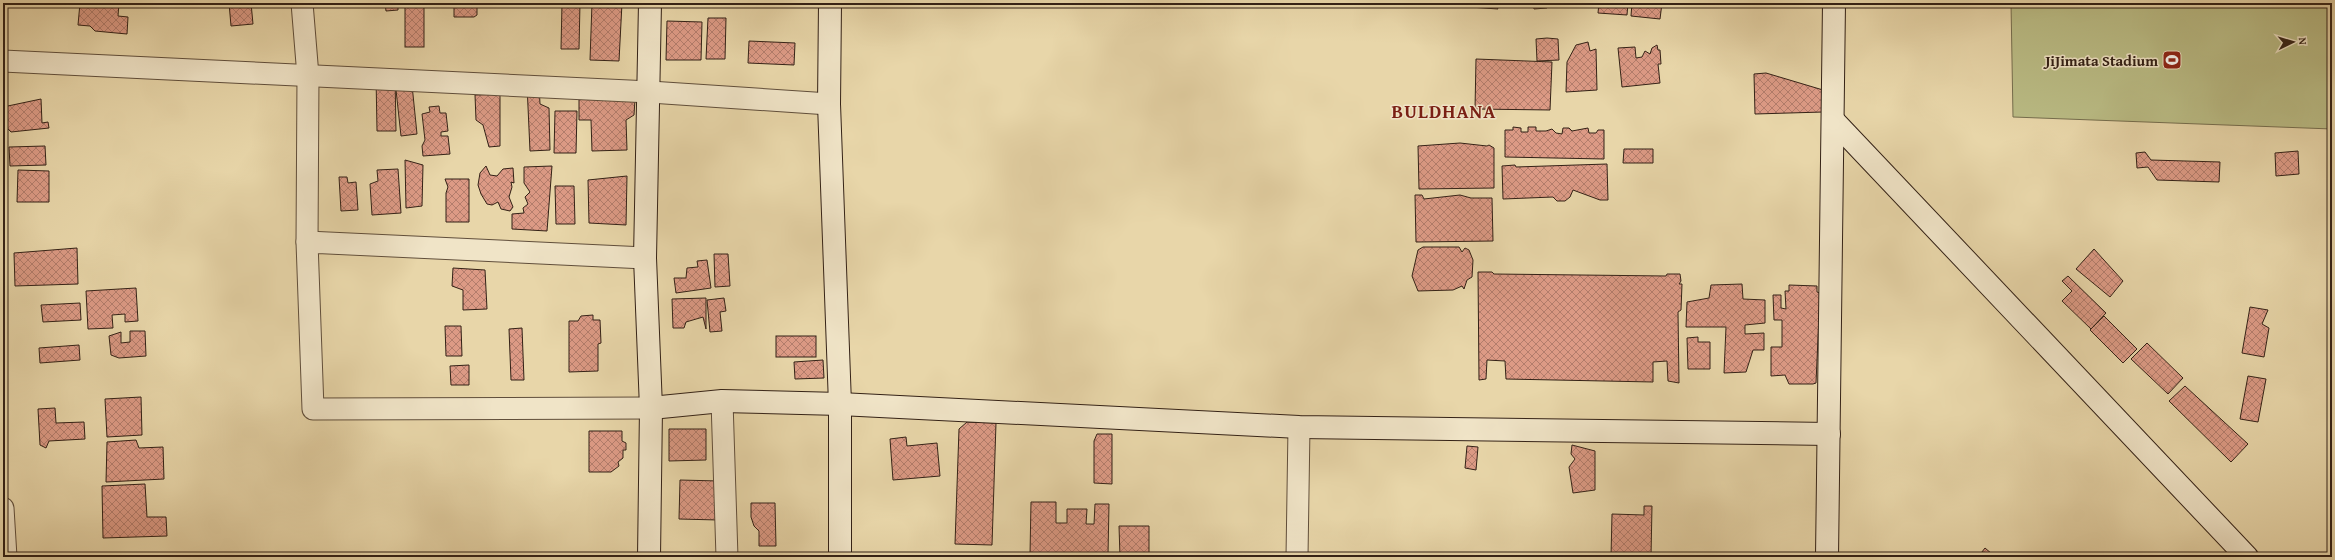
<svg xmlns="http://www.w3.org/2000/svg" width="2335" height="560" viewBox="0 0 2335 560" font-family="'Gentium Book Plus',serif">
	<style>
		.pitch { fill: #babc85; stroke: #766e4e }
		.building { fill: url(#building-cross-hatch); stroke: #332116 }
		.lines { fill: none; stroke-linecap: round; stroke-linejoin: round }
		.street-casing { stroke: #604e3b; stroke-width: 23 }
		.secondary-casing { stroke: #332116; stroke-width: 24 }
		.street { stroke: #f0e4c7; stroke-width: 21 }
		.secondary { stroke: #f0e4c7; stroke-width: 22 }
		.labels { text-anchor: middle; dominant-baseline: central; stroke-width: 3; stroke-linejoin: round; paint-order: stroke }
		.poi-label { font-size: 15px; font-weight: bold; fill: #332116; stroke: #f0e4c7; text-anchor: end }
		.district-label { font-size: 19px; font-weight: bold; letter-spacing: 1px; fill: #7a1f14; stroke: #f0e4c7 }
	</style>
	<defs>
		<pattern id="building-cross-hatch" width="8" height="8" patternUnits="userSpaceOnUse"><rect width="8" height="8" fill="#dc9a85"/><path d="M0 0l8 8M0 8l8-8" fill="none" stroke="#b37d6c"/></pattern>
	</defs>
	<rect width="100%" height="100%" fill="#e8d6a9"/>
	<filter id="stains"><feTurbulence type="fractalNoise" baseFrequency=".005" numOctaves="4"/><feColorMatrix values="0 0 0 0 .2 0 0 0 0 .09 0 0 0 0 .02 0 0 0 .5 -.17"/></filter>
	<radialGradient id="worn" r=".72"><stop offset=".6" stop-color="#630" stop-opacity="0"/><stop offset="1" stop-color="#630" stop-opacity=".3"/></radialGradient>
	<path class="pitch" d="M 2011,3 L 2332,3 L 2332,129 L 2013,117 Z"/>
	<g class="building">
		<path d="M 80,3 L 119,3 L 118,16 L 128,17 L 127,34 L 95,31 L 90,26 L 78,25 Z"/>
		<path d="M 229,3 L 251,3 L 253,24 L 231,26 Z"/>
		<path d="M 385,3 L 398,3 L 398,10 L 386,11 Z"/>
		<path d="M 454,3 L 477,3 L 477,15 L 474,17 L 454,17 Z"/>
		<path d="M 562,3 L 580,3 L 579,49 L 561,49 Z"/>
		<path d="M 592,3 L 622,3 L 619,61 L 590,60 Z"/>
		<path d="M 1443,3 L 1495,3 L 1498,9 L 1442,5 Z"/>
		<path d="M 1533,3 L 1547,3 L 1547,8 L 1534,9 Z"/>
		<path d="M 1569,3 L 1588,3 L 1588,6 Z"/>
		<path d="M 1599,3 L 1628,3 L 1627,15 L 1598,13 Z"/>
		<path d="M 1632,3 L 1662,3 L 1660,19 L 1631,16 Z"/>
		<rect x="405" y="4" width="19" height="43"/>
		<path d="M 708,18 L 726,18 L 725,59 L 706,59 Z"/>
		<path d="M 667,21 L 702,22 L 701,60 L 666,60 Z"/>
		<path d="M 1547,38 L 1558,39 L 1559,60 L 1537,61 L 1536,39 Z"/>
		<path d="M 749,41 L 795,43 L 794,65 L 748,63 Z"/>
		<path d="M 1588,42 L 1590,51 L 1596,49 L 1597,90 L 1566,92 L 1567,62 L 1576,45 Z"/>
		<path d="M 1657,45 L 1658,50 L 1660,50 L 1661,64 L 1658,64 L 1660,83 L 1622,87 L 1618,48 L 1635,47 L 1636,58 L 1642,57 L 1645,51 L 1650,54 L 1652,48 Z"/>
		<path d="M 1476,59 L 1552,62 L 1550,110 L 1475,109 Z"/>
		<path d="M 1766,73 L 1823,90 L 1823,112 L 1755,114 L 1754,74 Z"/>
		<path d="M 411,75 L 417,134 L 401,136 L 396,90 Z"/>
		<path d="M 376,76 L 395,76 L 396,131 L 377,131 Z"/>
		<path d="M 539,84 L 540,104 L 549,108 L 550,150 L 530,151 L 527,85 Z"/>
		<path d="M 500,94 L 500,146 L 489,147 L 483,125 L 476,120 L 475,95 Z"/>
		<path d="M 41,99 L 42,123 L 48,122 L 49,128 L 11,132 L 3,124 L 3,107 Z"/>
		<path d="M 579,99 L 635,99 L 634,115 L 626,120 L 627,150 L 592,151 L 591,120 L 579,120 Z"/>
		<path d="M 439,106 L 440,113 L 446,113 L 448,131 L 441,132 L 441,136 L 448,136 L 450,154 L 423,156 L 422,146 L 425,140 L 422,114 L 430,112 L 429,107 Z"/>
		<path d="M 555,111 L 577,111 L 576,153 L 554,153 Z"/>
		<path d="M 1513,127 L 1521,128 L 1521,132 L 1528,132 L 1528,127 L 1536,127 L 1536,131 L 1546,131 L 1552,129 L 1556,133 L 1562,134 L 1563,128 L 1569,128 L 1572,131 L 1588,128 L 1589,133 L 1596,133 L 1598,130 L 1604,130 L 1604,159 L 1505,157 L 1505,130 L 1513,130 Z"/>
		<path d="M 1460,143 L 1487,146 L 1489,145 L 1494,148 L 1494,188 L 1419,189 L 1418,146 Z"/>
		<path d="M 45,146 L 46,165 L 10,166 L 9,147 Z"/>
		<path d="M 1624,149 L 1653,149 L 1653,163 L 1623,163 Z"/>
		<path d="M 2298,151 L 2299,174 L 2276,176 L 2275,153 Z"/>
		<path d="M 2145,152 L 2151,160 L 2220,162 L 2219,182 L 2157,180 L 2148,167 L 2137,168 L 2136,153 Z"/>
		<path d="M 405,160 L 423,165 L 422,206 L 406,208 Z"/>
		<path d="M 1607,164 L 1608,200 L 1600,200 L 1573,190 L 1570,197 L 1565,201 L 1557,201 L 1553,197 L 1503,199 L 1502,166 L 1515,165 L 1516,167 Z"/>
		<path d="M 486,166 L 490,175 L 497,176 L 503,169 L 513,168 L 514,183 L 511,182 L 512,187 L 509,197 L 513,207 L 510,211 L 501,209 L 498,202 L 492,205 L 487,204 L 481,194 L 478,185 L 480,173 Z"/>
		<path d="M 552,166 L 547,231 L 512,229 L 512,214 L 524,213 L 523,208 L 528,204 L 525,197 L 530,192 L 524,183 L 524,167 Z"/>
		<path d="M 398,169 L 401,213 L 372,215 L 370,184 L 378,181 L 377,170 Z"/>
		<path d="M 18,170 L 49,171 L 49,202 L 17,202 Z"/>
		<path d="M 627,176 L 626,225 L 589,223 L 588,180 Z"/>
		<path d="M 339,177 L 347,177 L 348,183 L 356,182 L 358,210 L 341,211 Z"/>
		<path d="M 445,179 L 469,179 L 469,222 L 446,222 L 446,193 L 448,187 Z"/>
		<path d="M 555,186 L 574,186 L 575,224 L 556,224 Z"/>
		<path d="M 1415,195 L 1422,195 L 1424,199 L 1460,195 L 1471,198 L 1492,198 L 1493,241 L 1416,242 Z"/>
		<path d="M 1423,247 L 1459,247 L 1462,252 L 1465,248 L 1469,250 L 1473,260 L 1472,277 L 1467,280 L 1464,289 L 1462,286 L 1453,290 L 1418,291 L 1412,276 L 1418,250 Z"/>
		<path d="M 77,248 L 78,284 L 15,286 L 14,253 Z"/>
		<path d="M 2094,249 L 2123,281 L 2110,297 L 2076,269 Z"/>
		<path d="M 714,254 L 728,254 L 730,286 L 715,287 Z"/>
		<path d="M 707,260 L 711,288 L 676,293 L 674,278 L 686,278 L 687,268 L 698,267 L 697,261 Z"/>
		<path d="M 453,268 L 485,270 L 487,309 L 463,310 L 463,290 L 452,286 Z"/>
		<path d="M 1478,272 L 1492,272 L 1494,274 L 1666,276 L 1667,274 L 1680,274 L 1681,281 L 1679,284 L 1682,284 L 1681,310 L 1678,312 L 1679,383 L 1668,381 L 1667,361 L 1653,362 L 1653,382 L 1506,379 L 1505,361 L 1487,360 L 1486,379 L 1479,380 Z"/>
		<path d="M 2068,276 L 2106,313 L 2091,329 L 2062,301 L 2072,291 L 2062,281 Z"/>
		<path d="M 1742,284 L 1743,299 L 1765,300 L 1765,323 L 1745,325 L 1745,334 L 1764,333 L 1764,350 L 1753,350 L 1746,372 L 1724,373 L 1726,327 L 1686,327 L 1687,302 L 1709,298 L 1711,285 Z"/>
		<path d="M 1789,285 L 1817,286 L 1817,292 L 1820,293 L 1816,383 L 1813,384 L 1789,384 L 1785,375 L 1771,376 L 1771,347 L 1782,347 L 1782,320 L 1774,320 L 1773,295 L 1781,295 L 1781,308 L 1786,309 L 1785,291 L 1789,291 Z"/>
		<path d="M 136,288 L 138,321 L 125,322 L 125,314 L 112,315 L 113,328 L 88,329 L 86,291 Z"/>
		<path d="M 706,298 L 706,329 L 703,317 L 686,322 L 684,328 L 673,328 L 672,299 Z"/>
		<path d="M 724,298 L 726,311 L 720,312 L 722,331 L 710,332 L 707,300 Z"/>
		<path d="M 80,303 L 81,320 L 43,322 L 41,305 Z"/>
		<path d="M 2250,307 L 2268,310 L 2262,324 L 2269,328 L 2264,357 L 2242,353 Z"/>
		<path d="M 593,315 L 593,320 L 600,320 L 601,343 L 598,344 L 598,371 L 569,372 L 569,321 L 578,321 L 581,316 Z"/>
		<path d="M 2104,316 L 2137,349 L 2123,363 L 2090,330 Z"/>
		<path d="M 445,326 L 461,326 L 462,356 L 446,356 Z"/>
		<path d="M 522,328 L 524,380 L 511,380 L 509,329 Z"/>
		<path d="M 130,331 L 145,331 L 146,356 L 119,358 L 111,355 L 109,336 L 121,332 L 121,343 L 130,342 Z"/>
		<rect x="776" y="336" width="40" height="21"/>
		<path d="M 1698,337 L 1698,342 L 1710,342 L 1710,369 L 1688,369 L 1687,338 Z"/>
		<path d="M 2147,343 L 2183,378 L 2168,394 L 2131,359 Z"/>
		<path d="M 79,345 L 80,360 L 40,363 L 39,348 Z"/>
		<path d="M 823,360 L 824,378 L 795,379 L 794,362 Z"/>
		<path d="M 469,365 L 469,385 L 451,385 L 450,366 Z"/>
		<path d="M 2248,376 L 2266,379 L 2258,422 L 2240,419 Z"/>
		<path d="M 2185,386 L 2248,444 L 2231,462 L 2169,401 Z"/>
		<path d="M 141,397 L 142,435 L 107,437 L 105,399 Z"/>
		<path d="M 55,408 L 56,423 L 84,422 L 85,439 L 49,441 L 46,448 L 40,445 L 38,409 Z"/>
		<path d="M 967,422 L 996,423 L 992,545 L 955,544 L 959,429 Z"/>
		<path d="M 669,429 L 706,429 L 706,460 L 669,461 Z"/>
		<path d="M 589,431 L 622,431 L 622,441 L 626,443 L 626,450 L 623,450 L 623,458 L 618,462 L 619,466 L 611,472 L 589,472 Z"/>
		<path d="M 1097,434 L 1112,434 L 1112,484 L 1094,483 L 1094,441 Z"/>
		<path d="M 906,437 L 907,446 L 937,443 L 940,476 L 893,480 L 890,439 Z"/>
		<path d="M 136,440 L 139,448 L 163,447 L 164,479 L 106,482 L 107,442 Z"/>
		<path d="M 1572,445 L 1595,451 L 1595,490 L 1573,493 L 1569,467 L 1575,459 L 1571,454 Z"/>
		<path d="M 1467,446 L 1478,447 L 1476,470 L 1465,468 Z"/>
		<path d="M 680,480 L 719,481 L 718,520 L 679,519 Z"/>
		<path d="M 145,484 L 147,517 L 166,517 L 167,536 L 103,538 L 102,486 Z"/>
		<path d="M 1031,502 L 1056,502 L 1056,523 L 1067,523 L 1067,509 L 1087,509 L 1086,524 L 1094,524 L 1095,504 L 1109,504 L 1108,555 L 1030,555 Z"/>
		<path d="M 751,503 L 775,503 L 776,546 L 759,546 L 759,531 L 754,526 L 751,517 Z"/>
		<path d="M 1644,506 L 1652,506 L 1651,557 L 1611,557 L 1612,514 L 1644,515 Z"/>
		<path d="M 1119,526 L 1149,526 L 1149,557 L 1120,557 Z"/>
		<path d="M 1985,548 L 1992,554 L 1989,557 L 1978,557 Z"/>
	</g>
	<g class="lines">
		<defs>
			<g id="street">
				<path d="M 302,3 L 308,76 L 307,242"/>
				<path d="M 3,61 L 650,92 L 829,104"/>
				<path d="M 645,258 L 307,242 L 313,409 L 651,408"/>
				<path d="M 722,401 L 727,557"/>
				<path d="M 3,508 L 6,557"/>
				<path d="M 1297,557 L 1299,427"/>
			</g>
			<g id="secondary">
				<path d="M 830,3 L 829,104 L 840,404 L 840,557"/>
				<path d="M 1833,120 L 2247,557"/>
				<path d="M 651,408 L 722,401 L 840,404 L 1299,427 L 1829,434"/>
				<path d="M 649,557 L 651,408 L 645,258 L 650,3"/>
				<path d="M 1827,557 L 1834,3"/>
			</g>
		</defs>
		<use href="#street" class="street-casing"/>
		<use href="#secondary" class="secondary-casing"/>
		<use href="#street" class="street"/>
		<use href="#secondary" class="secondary"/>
	</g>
	<defs>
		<symbol id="stadium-square" viewBox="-11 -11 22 22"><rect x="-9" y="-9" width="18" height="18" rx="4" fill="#8f2418" stroke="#f0e4c7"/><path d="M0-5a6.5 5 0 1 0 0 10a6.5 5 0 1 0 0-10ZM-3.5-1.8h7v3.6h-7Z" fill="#fff"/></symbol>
	</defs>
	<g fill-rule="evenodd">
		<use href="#stadium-square" x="2161" y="49" width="22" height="22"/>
	</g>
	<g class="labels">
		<g class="poi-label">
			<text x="2158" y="60">JiJimata Stadium</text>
		</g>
		<g class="district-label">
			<text x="1444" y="111">BULDHANA</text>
		</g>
	</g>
	<rect width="2335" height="560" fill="none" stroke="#e8d6a9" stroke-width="16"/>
	<rect x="4" y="4" width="2327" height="552" fill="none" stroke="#332116" stroke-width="2"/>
	<rect x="8" y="8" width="2319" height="544" fill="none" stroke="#332116"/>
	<g transform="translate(2293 42) rotate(85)" stroke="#f0e4c7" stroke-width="3" paint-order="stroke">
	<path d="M0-3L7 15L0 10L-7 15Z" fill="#332116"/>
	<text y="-6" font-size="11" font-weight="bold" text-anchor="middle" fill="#332116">N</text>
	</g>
	<rect width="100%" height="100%" filter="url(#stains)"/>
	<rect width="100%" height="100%" fill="url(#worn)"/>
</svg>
